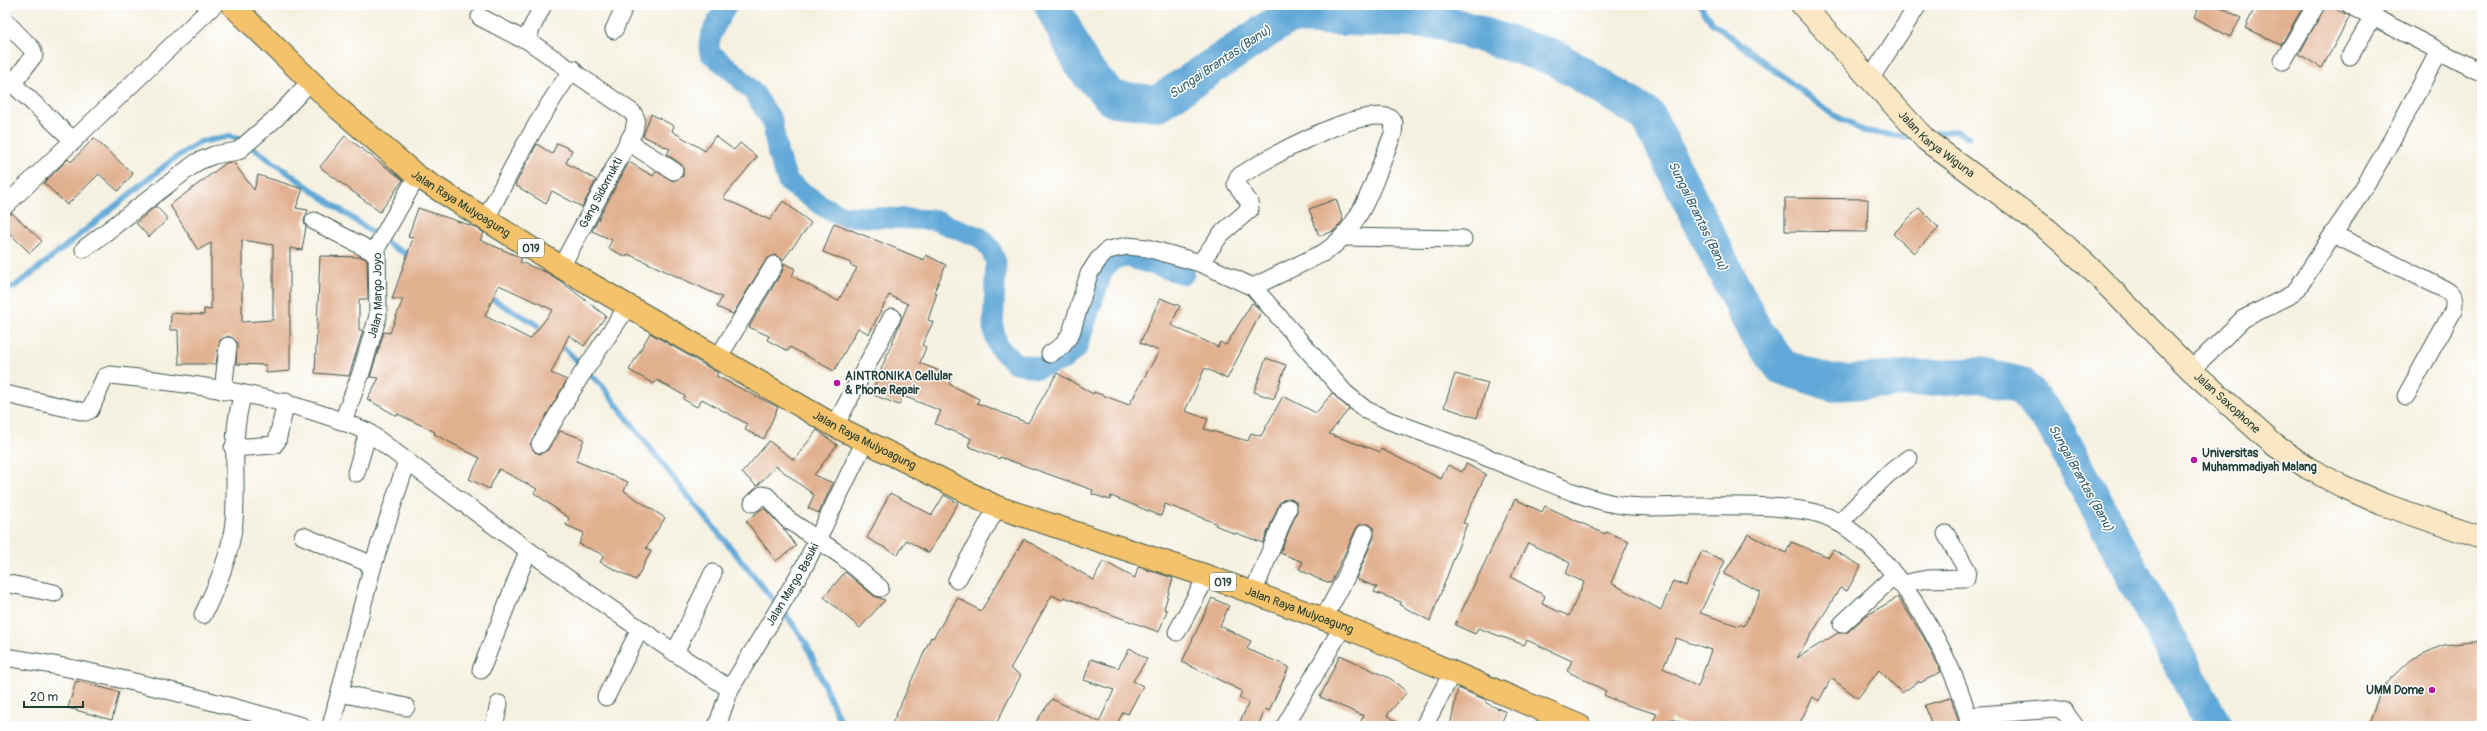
<svg xmlns="http://www.w3.org/2000/svg" width="2487" height="731" viewBox="0 0 2487 731" font-family="Pangolin,sans-serif">
	<style>
		.lines { fill: none; stroke-linecap: round; stroke-linejoin: round }
		.stream { stroke: #61a8d7; stroke-width: 6 }
		.canal { stroke: #61a8d7; stroke-width: 21 }
		.river { stroke: #61a8d7; stroke-width: 36 }
		.building { fill: #e1b08f; fill-rule: evenodd }
		.minor-casing { stroke: #3f584e; stroke-width: 19 }
		.secondary-casing { stroke: #3f584e; stroke-width: 24 }
		.primary-casing { stroke: #3f584e; stroke-width: 24 }
		.minor { stroke: #fff; stroke-width: 17 }
		.secondary { stroke: #fbe7c3; stroke-width: 22 }
		.primary { stroke: #f4c26a; stroke-width: 22 }
		.poi-dot { fill: #b5179e; stroke: #fff; stroke-width: 1.5 }
		.labels { text-anchor: middle; dominant-baseline: central; stroke-width: 3; stroke-linejoin: round; paint-order: stroke }
		.shield { fill: #fff; stroke: #627771; stroke-width: 1 }
		.shield-label { font-size: 11px; font-weight: bold; fill: #1f3d34 }
		.street-label { font-size: 12px; fill: #1f3d34; stroke: #fff }
		.poi-label { font-size: 12px; font-weight: bold; fill: #1f3d34; stroke: #fff; text-anchor: start }
		.water-label { font-size: 13px; font-style: italic; fill: #36626d; stroke: #fff }
	</style>
	<rect width="100%" height="100%" fill="#fff"/>
	<filter id="ink" filterUnits="userSpaceOnUse"><feTurbulence type="fractalNoise" baseFrequency=".025" numOctaves="2"/><feDisplacementMap in="SourceGraphic" scale="8" xChannelSelector="R" yChannelSelector="G"/><feConvolveMatrix kernelMatrix="1 2 1 2 8 2 1 2 1" color-interpolation-filters="sRGB"/></filter>
	<filter id="wash" filterUnits="userSpaceOnUse"><feTurbulence type="fractalNoise" baseFrequency=".012" numOctaves="4" result="noise"/><feDisplacementMap in="SourceGraphic" scale="16" xChannelSelector="R" yChannelSelector="G"/><feGaussianBlur stdDeviation="0.9" result="paint"/><feColorMatrix in="noise" values="0 0 0 0 0 0 0 0 0 0 0 0 0 0 0 0 0 1.4 0 .05"/><feComposite in="paint" operator="in"/></filter>
	<g filter="url(#wash)">
		<rect width="100%" height="100%" fill="#f5f1e1"/>
		<g class="lines">
			<g class="stream">
				<path d="M 1700,5 L 1711,22 L 1832,114 L 1864,131 L 1906,137 L 1915,136"/>
				<path d="M 1928,134 L 1955,131 L 1969,137"/>
				<path d="M 5,289 L 14,287 L 26,278 L 172,160 L 200,142 L 230,136 L 239,138 L 393,247 L 413,257"/>
				<path d="M 487,296 L 536,324 L 545,332"/>
				<path d="M 559,343 L 603,387 L 679,485 L 790,620 L 806,643 L 842,726"/>
			</g>
			<path class="canal" d="M 727,5 C 720,18 705,38 710,53 L 736,74 L 754,93 L 772,121 L 778,155 L 788,182 L 824,207 L 843,216 L 934,220 L 981,238 L 990,248 L 996,262 L 993,328 L 998,346 L 1013,362 L 1038,368 L 1063,360 L 1077,348 L 1103,270 L 1112,259 L 1128,257 L 1184,274"/>
			<path class="river" d="M 1052,5 L 1083,67 L 1113,99 L 1158,103 L 1288,16 L 1439,21 L 1557,59 L 1648,116 L 1755,331 L 1782,367 L 1831,383 L 1981,375 L 2021,385 L 2055,427 L 2214,726"/>
		</g>
		<g id="blocks">
			<g class="building">
				<path d="M 2200,5 L 2217,5 L 2241,18 L 2230,37 L 2194,17 Z"/>
				<path d="M 2256,5 L 2304,5 L 2281,45 L 2245,28 Z"/>
				<path d="M 2326,5 L 2350,16 L 2322,68 L 2299,54 Z"/>
				<path d="M 651,114 L 674,126 L 672,131 L 705,151 L 715,136 L 734,150 L 740,143 L 757,157 L 723,198 L 770,220 L 783,201 L 811,223 L 783,260 L 775,255 L 766,260 L 733,314 L 717,307 L 722,297 L 628,254 L 626,257 L 608,248 L 612,240 L 592,231 L 629,162 L 653,176 L 656,171 L 673,181 L 683,176 L 683,166 L 667,154 L 670,149 L 643,136 Z"/>
				<path d="M 345,136 L 403,180 L 380,212 L 320,167 Z"/>
				<path d="M 94,138 L 133,174 L 118,191 L 99,174 L 67,205 L 44,183 L 68,159 L 71,162 Z"/>
				<path d="M 557,143 L 572,150 L 566,163 L 596,180 L 582,207 L 552,191 L 546,204 L 515,185 L 537,144 L 552,154 Z"/>
				<path d="M 233,162 L 254,190 L 258,175 L 303,189 L 296,208 L 308,210 L 304,221 L 306,227 L 302,250 L 290,248 L 290,371 L 266,373 L 266,365 L 236,364 L 237,342 L 229,336 L 220,340 L 216,364 L 179,364 L 178,330 L 170,330 L 171,313 L 204,315 L 204,309 L 211,310 L 211,243 L 198,250 L 170,205 L 226,163 ZM 242,240 L 273,245 L 273,320 L 242,322 Z"/>
				<path d="M 1785,198 L 1868,199 L 1867,232 L 1785,231 Z"/>
				<path d="M 1336,199 L 1343,220 L 1334,231 L 1319,236 L 1309,209 Z"/>
				<path d="M 156,206 L 168,219 L 149,237 L 136,223 Z"/>
				<path d="M 418,208 L 475,227 L 484,233 L 480,240 L 522,258 L 520,262 L 548,273 L 563,283 L 606,316 L 584,346 L 569,335 L 551,373 L 567,380 L 530,444 L 535,452 L 540,454 L 549,449 L 560,431 L 584,439 L 576,461 L 628,482 L 624,491 L 665,518 L 646,548 L 651,551 L 636,580 L 600,562 L 604,555 L 579,544 L 584,533 L 566,525 L 569,518 L 534,493 L 537,489 L 499,469 L 489,489 L 469,479 L 480,458 L 434,434 L 435,432 L 398,414 L 397,416 L 367,399 L 379,378 L 370,377 L 384,332 L 390,333 L 403,299 L 392,299 L 413,238 L 408,237 ZM 499,285 L 553,310 L 530,339 L 485,316 Z"/>
				<path d="M 1919,208 L 1939,228 L 1914,253 L 1893,234 Z"/>
				<path d="M 12,213 L 42,241 L 30,253 L 5,229 L 5,216 Z"/>
				<path d="M 834,223 L 924,260 L 926,255 L 946,265 L 934,292 L 937,293 L 928,320 L 933,322 L 922,345 L 926,347 L 920,363 L 952,376 L 949,384 L 979,399 L 977,403 L 1028,423 L 1057,373 L 1093,394 L 1094,392 L 1129,405 L 1159,351 L 1140,343 L 1160,298 L 1180,306 L 1171,325 L 1218,347 L 1220,342 L 1226,345 L 1252,303 L 1255,305 L 1261,312 L 1227,379 L 1205,368 L 1185,411 L 1208,419 L 1204,429 L 1248,441 L 1251,433 L 1261,436 L 1283,396 L 1316,413 L 1332,393 L 1349,409 L 1329,434 L 1381,452 L 1381,449 L 1441,479 L 1448,465 L 1462,472 L 1466,464 L 1486,474 L 1463,523 L 1467,524 L 1430,621 L 1400,605 L 1401,602 L 1374,592 L 1377,587 L 1356,579 L 1374,537 L 1373,527 L 1369,524 L 1359,525 L 1356,529 L 1331,583 L 1316,578 L 1299,569 L 1303,562 L 1280,553 L 1297,511 L 1296,502 L 1291,499 L 1282,500 L 1279,504 L 1263,543 L 1236,533 L 1235,534 L 1215,525 L 1216,523 L 1165,504 L 1161,516 L 1111,496 L 1110,500 L 1092,494 L 1093,490 L 1000,457 L 999,459 L 968,446 L 971,438 L 935,424 L 941,411 L 903,396 L 899,405 L 871,394 L 908,304 L 889,295 L 869,334 L 858,328 L 834,371 L 790,347 L 788,351 L 767,340 L 769,336 L 749,327 L 783,270 L 784,263 L 795,269 L 792,276 L 838,301 L 857,268 L 850,265 L 851,263 L 823,252 Z"/>
				<path d="M 320,256 L 362,257 L 367,260 L 368,299 L 359,299 L 359,330 L 363,330 L 349,376 L 315,373 Z"/>
				<path d="M 650,333 L 718,373 L 716,376 L 778,407 L 764,439 L 745,430 L 747,424 L 702,399 L 697,407 L 683,399 L 685,396 L 657,380 L 654,384 L 629,370 Z"/>
				<path d="M 1266,358 L 1286,365 L 1274,399 L 1254,392 Z"/>
				<path d="M 1455,374 L 1488,383 L 1477,418 L 1444,407 Z"/>
				<path d="M 817,430 L 837,445 L 814,475 L 833,483 L 819,513 L 808,508 L 814,495 L 776,466 L 757,486 L 742,473 L 769,441 L 794,460 Z"/>
				<path d="M 890,493 L 932,515 L 944,495 L 958,503 L 929,553 L 906,540 L 898,555 L 867,538 Z"/>
				<path d="M 1515,499 L 1542,512 L 1545,506 L 1605,534 L 1606,532 L 1629,541 L 1611,583 L 1661,610 L 1673,581 L 1686,586 L 1702,551 L 1725,561 L 1700,613 L 1739,626 L 1740,624 L 1744,626 L 1761,592 L 1724,574 L 1748,534 L 1786,553 L 1791,542 L 1829,557 L 1833,550 L 1861,566 L 1847,591 L 1840,588 L 1797,658 L 1838,633 L 1848,632 L 1864,617 L 1898,597 L 1924,638 L 1941,672 L 1920,683 L 1919,681 L 1902,693 L 1879,670 L 1858,698 L 1831,678 L 1819,701 L 1813,697 L 1798,726 L 1691,726 L 1671,719 L 1668,726 L 1650,726 L 1657,714 L 1624,704 L 1604,695 L 1606,691 L 1567,671 L 1572,661 L 1527,640 L 1524,645 L 1478,628 L 1475,634 L 1455,625 ZM 1528,543 L 1570,563 L 1566,574 L 1584,582 L 1569,616 L 1542,604 L 1545,596 L 1511,577 ZM 1676,638 L 1711,650 L 1698,687 L 1663,668 Z"/>
				<path d="M 762,509 L 765,509 L 783,528 L 796,546 L 776,561 L 746,521 Z"/>
				<path d="M 1024,539 L 1094,580 L 1103,561 L 1135,578 L 1138,567 L 1173,578 L 1164,609 L 1167,610 L 1159,632 L 1064,597 L 1062,600 L 1052,595 L 1010,669 L 1021,675 L 995,726 L 891,726 L 931,637 L 933,638 L 958,598 L 981,611 Z"/>
				<path d="M 845,572 L 874,596 L 885,600 L 860,628 L 824,597 Z"/>
				<path d="M 1212,598 L 1229,606 L 1220,626 L 1251,641 L 1247,649 L 1289,667 L 1269,711 L 1265,709 L 1258,726 L 1238,726 L 1249,702 L 1239,698 L 1242,691 L 1182,662 Z"/>
				<path d="M 2482,641 L 2482,726 L 2368,726 L 2378,698 L 2387,683 L 2412,659 L 2443,645 Z"/>
				<path d="M 1130,648 L 1147,659 L 1133,681 L 1143,686 L 1128,714 L 1123,712 L 1116,726 L 1033,726 L 1052,699 L 1099,722 L 1114,690 L 1084,680 L 1091,659 L 1118,668 Z"/>
				<path d="M 1340,655 L 1391,679 L 1407,692 L 1387,715 L 1403,726 L 1357,726 L 1364,716 L 1320,697 Z"/>
				<path d="M 76,681 L 119,692 L 112,720 L 68,708 Z"/>
				<path d="M 1458,688 L 1486,700 L 1486,703 L 1506,712 L 1500,726 L 1450,726 Z"/>
				<path d="M 1951,698 L 1960,726 L 1932,726 L 1925,705 Z"/>
			</g>
		</g>
	</g>
	<g filter="url(#ink)">
		<use href="#blocks" fill-opacity="0" stroke="#3f584e" stroke-width="1"/>
		<g class="lines">
			<defs>
				<g id="minor">
					<path d="M 2350,5 L 2482,73"/>
					<path d="M 480,17 L 520,38 L 524,38 L 633,113 L 636,119 L 634,131 L 561,267"/>
					<path d="M 5,21 L 32,49 L 34,55 L 14,82 L 14,85 L 74,141"/>
					<path d="M 614,30 L 625,5"/>
					<path d="M 524,38 L 528,35 L 543,5"/>
					<path d="M 2350,56 L 2373,17"/>
					<path d="M 2283,61 L 2316,5"/>
					<path d="M 1870,79 L 1918,5"/>
					<path d="M 628,142 L 674,171"/>
					<path d="M 5,206 L 214,5"/>
					<path d="M 486,219 C 512,167 539,116 573,69"/>
					<path d="M 314,221 L 377,254"/>
					<path d="M 1342,237 L 1463,239"/>
					<path d="M 84,249 L 197,162 L 214,155 L 238,151 L 277,117 L 310,82"/>
					<path d="M 1200,263 L 1221,234 L 1250,209 L 1249,202 L 1236,184 L 1238,177 C 1266,159 1358,106 1390,118 L 1394,123 L 1393,134 C 1376,174 1363,229 1323,253 L 1253,287"/>
					<path d="M 1050,354 L 1063,345 L 1071,333 L 1089,274 L 1098,260 L 1108,250 L 1127,246 L 1147,248 L 1200,263 L 1253,287 L 1345,393 L 1366,410 L 1390,421 C 1434,436 1477,453 1520,471 C 1551,483 1582,498 1615,504 C 1636,508 1658,507 1679,506 C 1720,506 1773,504 1812,512 C 1883,526 1957,661 1970,726"/>
					<path d="M 718,358 L 774,265"/>
					<path d="M 2191,370 L 2243,319 L 2289,296 L 2298,288 L 2333,234"/>
					<path d="M 223,391 L 228,346"/>
					<path d="M 5,394 L 85,412 L 90,410 L 105,377 L 110,375 C 198,384 287,396 368,432 C 486,521 606,609 730,689"/>
					<path d="M 2406,396 L 2453,311 C 2456,299 2453,293 2442,288 L 2333,234 C 2374,177 2406,114 2439,51"/>
					<path id="s1" d="M 343,421 L 361,373 L 378,316 L 377,247 L 417,176"/>
					<path d="M 835,426 L 892,317"/>
					<path d="M 540,444 L 580,377 L 628,306"/>
					<path d="M 233,448 L 274,445 L 277,441 L 286,402"/>
					<path d="M 356,473 L 368,432"/>
					<path d="M 753,503 L 762,495 L 767,496 L 787,519 L 842,556 L 880,588"/>
					<path d="M 1839,523 L 1887,475 L 1909,458"/>
					<path d="M 303,536 L 373,565"/>
					<path d="M 957,580 L 997,507"/>
					<path d="M 5,583 L 54,593"/>
					<path d="M 1900,584 L 1927,579 L 1966,578 L 1967,570 L 1946,534"/>
					<path d="M 1253,593 L 1288,508"/>
					<path d="M 203,615 C 218,584 230,556 234,522 C 238,477 229,439 243,394"/>
					<path d="M 1324,618 L 1345,579 L 1365,533"/>
					<path d="M 1842,624 L 1894,576"/>
					<path d="M 1177,632 L 1207,576"/>
					<path d="M 675,653 L 713,573"/>
					<path d="M 5,657 C 106,672 204,699 302,726"/>
					<path d="M 481,670 L 528,551"/>
					<path d="M 340,693 L 406,707"/>
					<path d="M 606,697 L 640,629"/>
					<path d="M 1968,716 L 2054,709 L 2064,711 L 2075,726"/>
					<path d="M 331,726 L 373,565 L 407,461"/>
					<path d="M 494,726 L 499,704"/>
					<path id="s2" d="M 717,726 L 730,689 L 805,565 L 865,441"/>
					<path d="M 1285,726 L 1343,626"/>
					<path d="M 1424,726 L 1453,671"/>
				</g>
				<g id="secondary">
					<path id="s3" d="M 1802,5 L 1926,140 L 2047,229 L 2087,265 L 2191,370 L 2273,444 L 2308,468 L 2342,486 L 2382,504 L 2482,538"/>
				</g>
				<g id="primary">
					<path id="s4" d="M 232,5 L 339,109 L 417,176 L 561,267 L 835,426 L 997,507 L 1207,576 L 1343,626 L 1580,726"/>
				</g>
			</defs>
			<use href="#minor" class="minor-casing"/>
			<use href="#secondary" class="secondary-casing"/>
			<use href="#primary" class="primary-casing"/>
			<use href="#minor" class="minor"/>
			<use href="#secondary" class="secondary"/>
			<use href="#primary" class="primary"/>
		</g>
	</g>
	<g class="poi-dot">
		<circle cx="837" cy="383" r="4"/>
		<circle cx="2194" cy="460" r="4"/>
		<circle cx="2432" cy="690" r="4"/>
	</g>
	<g class="labels">
		<g class="shield">
			<rect x="518" y="239" width="26" height="18" rx="3"/>
			<rect x="1210" y="573" width="26" height="18" rx="3"/>
		</g>
		<g class="shield-label">
			<text x="531" y="248">019</text>
			<text x="1223" y="582">019</text>
		</g>
		<g class="street-label">
			<text stroke="none"><textPath href="#s3" startOffset="194">Jalan Karya Wiguna</textPath></text>
			<text transform="translate(601 193) rotate(-62)">Gang Sidomukti</text>
			<text stroke="none"><textPath href="#s4" startOffset="304">Jalan Raya Mulyoagung</textPath></text>
			<text stroke="none"><textPath href="#s1" startOffset="131">Jalan Margo Joyo</textPath></text>
			<text stroke="none"><textPath href="#s3" startOffset="584">Jalan Saxophone</textPath></text>
			<text stroke="none"><textPath href="#s4" startOffset="772">Jalan Raya Mulyoagung</textPath></text>
			<text stroke="none"><textPath href="#s2" startOffset="161">Jalan Margo Basuki</textPath></text>
			<text stroke="none"><textPath href="#s4" startOffset="1240">Jalan Raya Mulyoagung</textPath></text>
		</g>
		<g class="poi-label">
			<text x="845" y="376">AINTRONIKA Cellular<tspan x="845" dy="14">&amp; Phone Repair</tspan></text>
			<text x="2202" y="453">Universitas<tspan x="2202" dy="14">Muhammadiyah Malang</tspan></text>
			<text x="2424" y="690" text-anchor="end">UMM Dome</text>
		</g>
		<g class="water-label">
			<text transform="translate(1220 62) rotate(-34)">Sungai Brantas (Banu)</text>
			<text transform="translate(1698 216) rotate(64)">Sungai Brantas (Banu)</text>
			<text transform="translate(2081 478) rotate(61)">Sungai Brantas (Banu)</text>
		</g>
	</g>
	<rect width="2487" height="731" fill="none" stroke="#fff" stroke-width="20"/>
	<path d="M24 701v6h59v-6" fill="none" stroke="#1f3d34" stroke-width="2"/>
	<text x="30" y="701" font-size="12" fill="#1f3d34" stroke="#ffffff" stroke-width="3" paint-order="stroke">20 m</text>
</svg>
